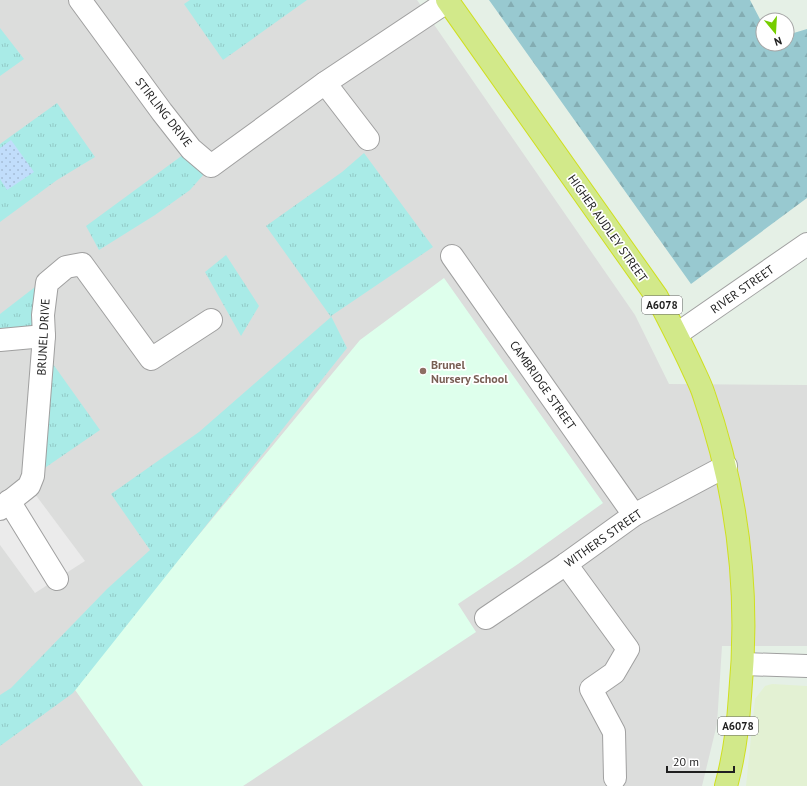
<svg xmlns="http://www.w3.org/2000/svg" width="807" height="786" viewBox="0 0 807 786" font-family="'PT Sans',sans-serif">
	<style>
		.residential { fill: #dcdddc }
		.commercial { fill: #e3f1d3 }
		.education { fill: #deffec }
		.grass { fill: url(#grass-tufts) }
		.forest { fill: url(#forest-firs) }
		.park { fill: url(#park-dots) }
		.parking { fill: #ebebeb }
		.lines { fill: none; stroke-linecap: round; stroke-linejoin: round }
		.street-casing { stroke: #a0a0a0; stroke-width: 24 }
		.highway-casing { stroke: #cfdf20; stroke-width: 24 }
		.street { stroke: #fff; stroke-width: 22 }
		.highway { stroke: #d2e98a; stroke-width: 22 }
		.education-dot { fill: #8d6e63; stroke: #fff; stroke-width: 1.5 }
		.labels { text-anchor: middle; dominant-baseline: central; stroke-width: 3.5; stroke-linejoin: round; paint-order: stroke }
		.shield { fill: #fff; stroke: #626262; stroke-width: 1 }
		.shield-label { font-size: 11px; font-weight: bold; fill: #1f1f1f }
		.street-label { font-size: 12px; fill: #1f1f1f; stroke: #fff }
		.education-label { font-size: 12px; font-weight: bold; fill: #785e54; stroke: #fff; text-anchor: start }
	</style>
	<defs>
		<pattern id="grass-tufts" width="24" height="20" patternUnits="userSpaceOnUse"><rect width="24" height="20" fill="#a9ebe7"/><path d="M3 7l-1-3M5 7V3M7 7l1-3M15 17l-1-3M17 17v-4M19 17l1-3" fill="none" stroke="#91c9c6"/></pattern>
		<pattern id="forest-firs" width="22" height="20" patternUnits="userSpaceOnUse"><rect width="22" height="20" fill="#98c9d0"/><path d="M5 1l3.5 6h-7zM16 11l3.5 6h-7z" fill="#83acb2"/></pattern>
		<pattern id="park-dots" width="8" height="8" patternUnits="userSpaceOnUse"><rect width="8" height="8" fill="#c1ddfb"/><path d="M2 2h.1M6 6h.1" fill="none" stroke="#a5bdd7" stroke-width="1.8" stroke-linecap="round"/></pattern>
	</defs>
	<rect width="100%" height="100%" fill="#e5f0e6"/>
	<path class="residential" d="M 0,0 L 417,0 L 635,315 L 669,384 L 807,385 L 807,646 L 722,646 L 717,724 L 702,786 L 0,786 Z"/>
	<path class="commercial" d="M 772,684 L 807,686 L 807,786 L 746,786 L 755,699 L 765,686 Z"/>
	<path class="education" d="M 444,278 L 603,503 L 518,564 L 458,604 L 476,632 L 243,786 L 143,786 L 73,687 L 360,340 Z"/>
	<g class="grass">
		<path d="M 190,0 L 307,0 L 223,60 L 184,4 Z"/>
		<path d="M 0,28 L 24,59 L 0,76 Z"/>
		<path d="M 57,103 L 95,157 L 57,180 L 0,222 L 0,144 Z"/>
		<path d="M 191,149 L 211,166 L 190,190 L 155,215 L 99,250 L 86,226 Z"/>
		<path d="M 364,153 L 433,247 L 331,316 L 347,348 L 73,693 L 0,746 L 0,695 L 11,688 L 107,589 L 150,550 L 111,494 L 199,432 L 331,317 L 266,226 L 342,172 Z"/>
		<path d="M 226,255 L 259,306 L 241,336 L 205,272 Z"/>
		<path d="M 47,283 L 44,336 L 0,338 L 0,314 L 35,287 Z"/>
		<path d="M 43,350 L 100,430 L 33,476 Z"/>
	</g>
	<path class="forest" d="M 489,0 L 750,0 L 763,25 L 763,44 L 787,44 L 787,35 L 807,29 L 807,198 L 691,284 Z"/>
	<path class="park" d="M 11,140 L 34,172 L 7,190 L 0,179 L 0,148 Z"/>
	<path class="parking" d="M 29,486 L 85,561 L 35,593 L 0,545 L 0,509 Z"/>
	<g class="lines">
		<defs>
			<g id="street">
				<path d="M 80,0 L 162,112 L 191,149 L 211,166 L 325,83 L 448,1"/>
				<path d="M 325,83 L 368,139"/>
				<path d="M 452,256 L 634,515"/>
				<path d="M 677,334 L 807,244"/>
				<path d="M 0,340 L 44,336"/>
				<path d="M 9,501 L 57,579"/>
				<path d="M 0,509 L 29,486 L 33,476 L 44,336 L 43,315 L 47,283 L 66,267 L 82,264 L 151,359 L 211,320"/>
				<path d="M 566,564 L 628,649 L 614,673 L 591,689 L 614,732 L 615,778"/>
				<path d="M 486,618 L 566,564 L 634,515 L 726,466"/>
				<path d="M 744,664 L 807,666"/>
			</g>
			<path id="highway" d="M 447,0 L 657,297 C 669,320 681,343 692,367 C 696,376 701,385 704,395 C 738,492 750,593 740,696 C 738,727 734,757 726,786"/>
		</defs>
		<use href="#street" class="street-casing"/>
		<use href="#highway" class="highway-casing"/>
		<use href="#street" class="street"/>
		<use href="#highway" class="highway"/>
	</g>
	<circle class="education-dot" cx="423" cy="371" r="4"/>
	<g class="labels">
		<g class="shield">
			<rect x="642" y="296" width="40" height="18" rx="3"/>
			<rect x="718" y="717" width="40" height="18" rx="3"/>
		</g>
		<g class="shield-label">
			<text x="662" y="305">A6078</text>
			<text x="738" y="726">A6078</text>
		</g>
		<g class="street-label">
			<text transform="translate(164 112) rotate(52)">STIRLING DRIVE</text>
			<text transform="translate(608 228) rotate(55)">HIGHER AUDLEY STREET</text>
			<text transform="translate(742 289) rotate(-35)">RIVER STREET</text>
			<text transform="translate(43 337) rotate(-87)">BRUNEL DRIVE</text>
			<text transform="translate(543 385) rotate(55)">CAMBRIDGE STREET</text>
			<text transform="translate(603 538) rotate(-35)">WITHERS STREET</text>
		</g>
		<g class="education-label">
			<text x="431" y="364">Brunel<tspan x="431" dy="14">Nursery School</tspan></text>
		</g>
	</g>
	<g transform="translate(775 32) rotate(162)"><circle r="19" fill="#ffffff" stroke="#a5a5a5"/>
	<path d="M0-3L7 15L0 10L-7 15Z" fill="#76cd00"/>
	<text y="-6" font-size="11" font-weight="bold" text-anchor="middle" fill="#1f1f1f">N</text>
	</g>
	<path d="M667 766v6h67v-6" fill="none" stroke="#1f1f1f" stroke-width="2"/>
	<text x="673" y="766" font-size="12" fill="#1f1f1f" stroke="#ffffff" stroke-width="3" paint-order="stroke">20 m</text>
</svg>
